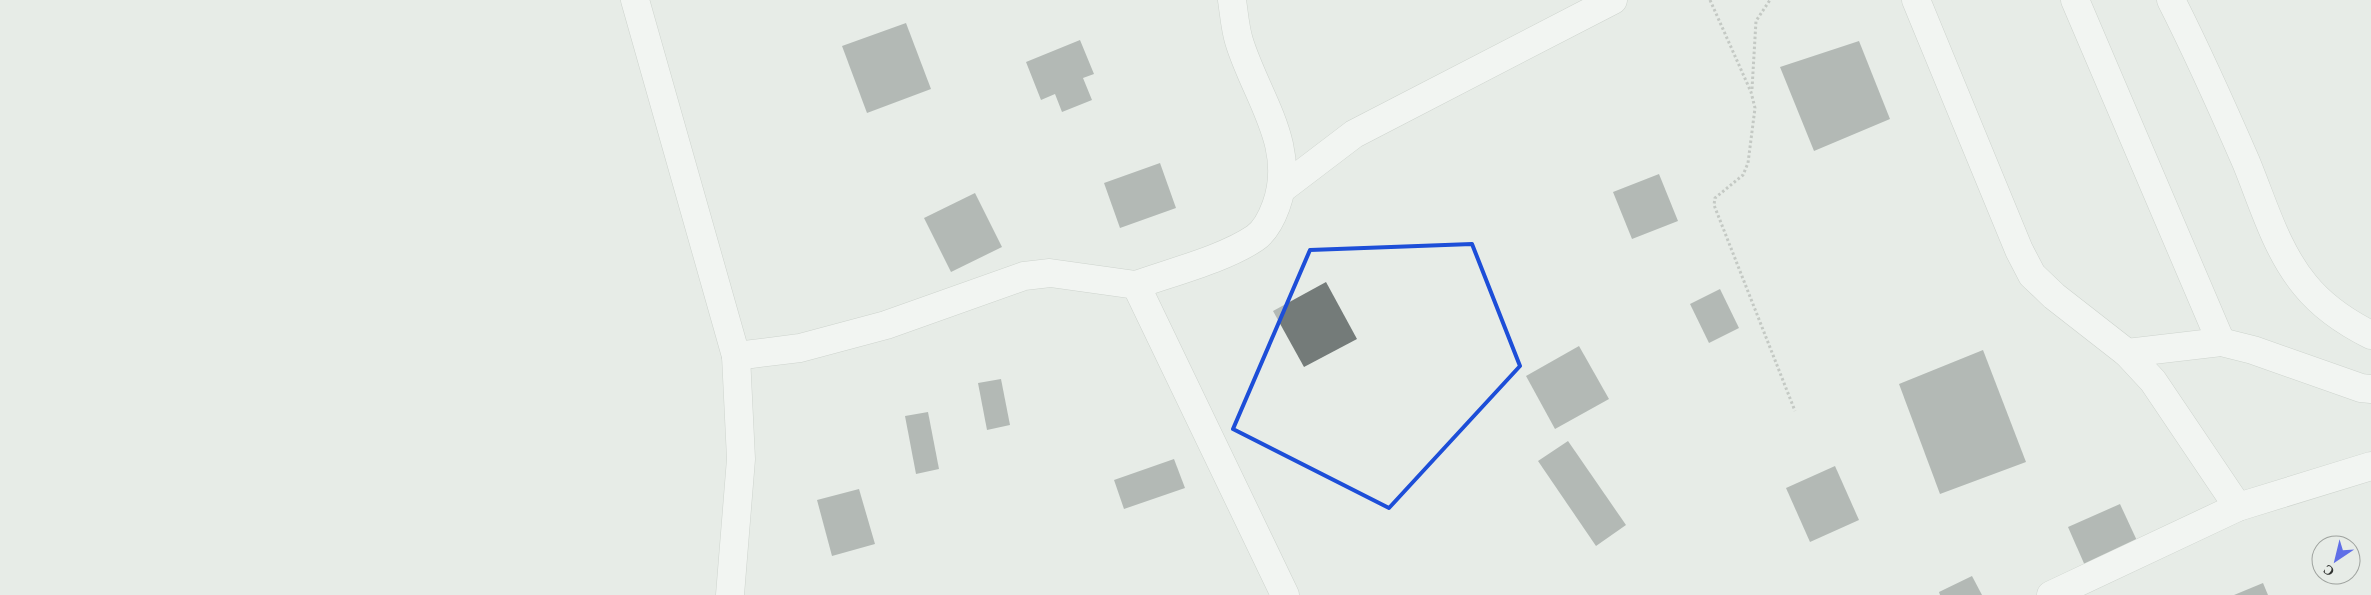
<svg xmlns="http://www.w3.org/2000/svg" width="2371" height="595" viewBox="0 0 2371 595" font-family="Spectral,serif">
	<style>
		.building { fill: #747b79 }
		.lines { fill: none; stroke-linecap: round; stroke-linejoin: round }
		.minor-casing { stroke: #afb5af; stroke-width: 29 }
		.path { stroke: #9a9e9a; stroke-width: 3; stroke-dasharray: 2.5 2.5; stroke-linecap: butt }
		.minor { stroke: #fff; stroke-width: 28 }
		.marked { fill: none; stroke: #1d4ed8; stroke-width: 4; stroke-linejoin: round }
	</style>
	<rect width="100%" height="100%" fill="#e7ece7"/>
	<g class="building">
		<path d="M 906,23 L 931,89 L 867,113 L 842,46 Z"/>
		<path d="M 1080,40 L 1094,74 L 1083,78 L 1092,100 L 1062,112 L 1055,94 L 1041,100 L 1026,62 Z"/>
		<path d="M 1859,41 L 1890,119 L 1814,151 L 1780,67 Z"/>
		<path d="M 1160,163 L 1176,208 L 1120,228 L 1104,183 Z"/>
		<path d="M 1659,174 L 1678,221 L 1632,239 L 1613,192 Z"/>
		<path d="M 975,193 L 1002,247 L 951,272 L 924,218 Z"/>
		<path d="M 1326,282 L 1357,339 L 1304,367 L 1273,311 Z"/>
		<path d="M 1720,289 L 1739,328 L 1709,343 L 1690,304 Z"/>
		<path d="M 1579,346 L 1609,399 L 1555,429 L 1526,376 Z"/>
		<path d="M 1983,350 L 2026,462 L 1940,494 L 1899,384 Z"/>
		<path d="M 1001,379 L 1010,425 L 987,430 L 978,383 Z"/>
		<path d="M 928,412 L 939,469 L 916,474 L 905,416 Z"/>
		<path d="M 1568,441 L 1626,525 L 1596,546 L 1538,461 Z"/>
		<path d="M 1174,459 L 1185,488 L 1124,509 L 1114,480 Z"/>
		<path d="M 1835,466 L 1859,520 L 1810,542 L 1786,488 Z"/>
		<path d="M 859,489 L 875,544 L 832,556 L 817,500 Z"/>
		<path d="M 2120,504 L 2139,545 L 2086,568 L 2068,527 Z"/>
		<path d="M 1972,576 L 1982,595 L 1940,595 L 1939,592 Z"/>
		<path d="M 2263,583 L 2268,595 L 2234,595 Z"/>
	</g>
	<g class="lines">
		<defs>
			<g id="minor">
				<path d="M 635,0 L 736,356 L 800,348 L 886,325 L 1024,276 L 1050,273 L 1136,285 L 1285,595"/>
				<path d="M 1916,0 L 2019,250 L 2032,275 L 2054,296 L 2127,353 L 2153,381 L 2238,507"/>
				<path d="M 2075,0 L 2221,342"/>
				<path d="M 2171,0 C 2198,53 2222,107 2246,162 C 2263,203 2276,250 2305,285 C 2322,306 2347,323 2371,335"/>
				<path d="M 1283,188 L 1354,134 L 1613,0"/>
				<path d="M 1136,285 C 1172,272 1224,259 1255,238 C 1265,231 1272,217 1276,206 C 1298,146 1256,97 1239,41 C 1235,28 1234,13 1232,0"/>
				<path d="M 2127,353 L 2221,342 L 2253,350 L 2361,388 L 2371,389"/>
				<path d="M 730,595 L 741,459 L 736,356"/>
				<path d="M 2051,595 L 2238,507 L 2371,466"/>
			</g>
		</defs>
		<use href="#minor" class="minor-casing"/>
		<g class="path">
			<path d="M 1710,0 L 1751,92 L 1755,108 L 1748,163 L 1743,175 L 1715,198 L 1714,205 L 1795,411"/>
			<path d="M 1752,89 L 1756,21 L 1770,0"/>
		</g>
		<use href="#minor" class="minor"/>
	</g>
	<path d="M0 0H2371V595H0ZM 1472,244 L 1520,366 L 1389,508 L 1233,429 L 1310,250 Z" fill="#e7ece7" fill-opacity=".55" fill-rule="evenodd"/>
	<path class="marked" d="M 1472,244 L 1520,366 L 1389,508 L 1233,429 L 1310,250 Z"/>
	<g transform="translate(2336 560) rotate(215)"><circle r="24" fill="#e7ece7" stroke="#9ea29e"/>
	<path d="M0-4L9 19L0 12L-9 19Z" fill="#606fe7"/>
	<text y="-8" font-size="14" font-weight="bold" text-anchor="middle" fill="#313331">С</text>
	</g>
</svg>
